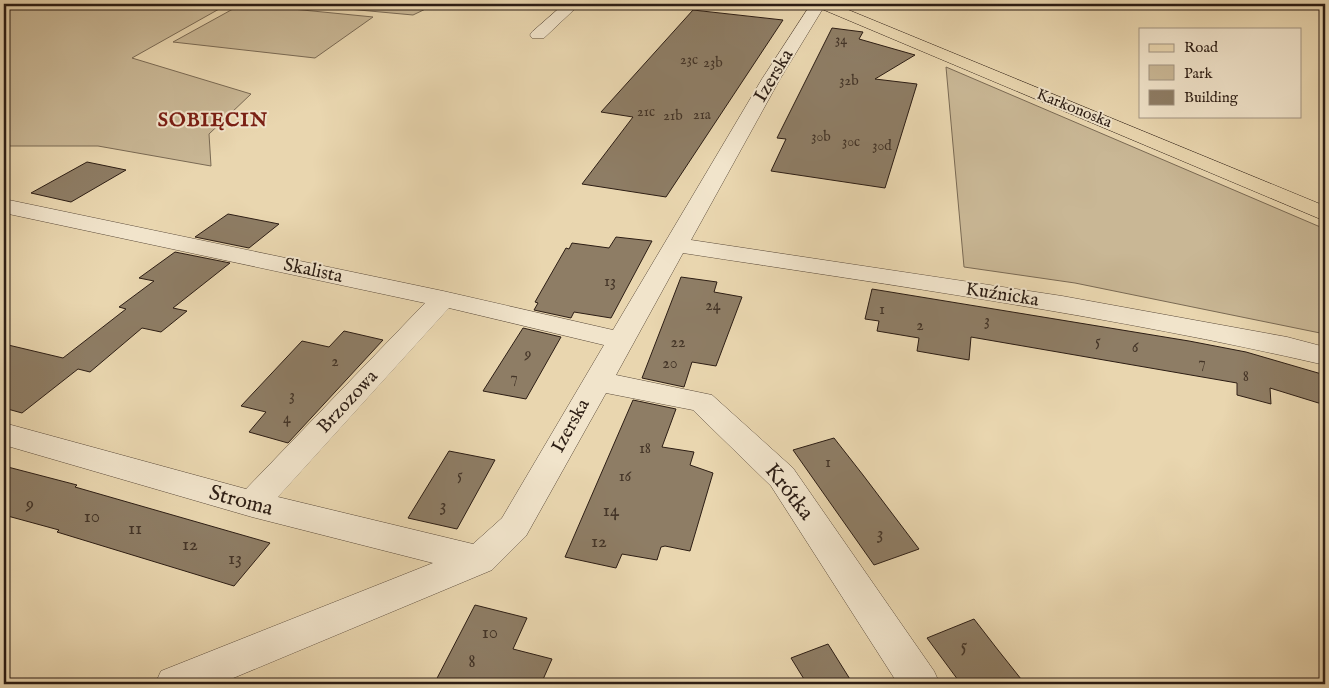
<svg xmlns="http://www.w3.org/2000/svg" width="1329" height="688" viewBox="0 0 1329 688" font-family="'IM FELL English',serif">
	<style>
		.green { fill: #c9b795; stroke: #7a6a54 }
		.building { fill: #8e7d65; stroke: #2c1d14 }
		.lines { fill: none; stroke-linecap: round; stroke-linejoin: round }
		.minor-casing { stroke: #5b4b3b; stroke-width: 1 }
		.major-casing { stroke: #2c1d14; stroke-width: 1 }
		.minor { fill: #f1e4cb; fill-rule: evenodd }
		.major { fill: #e9d6af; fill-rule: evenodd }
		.labels { text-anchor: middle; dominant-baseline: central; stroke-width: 4; stroke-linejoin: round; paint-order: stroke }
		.far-number-label { font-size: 14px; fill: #443528 }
		.far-street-label { font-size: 16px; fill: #2c1d14; stroke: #f1e4cb }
		.number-label { font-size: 16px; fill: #443528 }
		.street-label { font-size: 19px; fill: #2c1d14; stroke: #f1e4cb }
		.near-number-label { font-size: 19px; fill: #443528 }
		.far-district-label { font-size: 20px; font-weight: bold; letter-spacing: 1px; fill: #7a1f14; stroke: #f1e4cb }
		.near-street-label { font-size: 22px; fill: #2c1d14; stroke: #f1e4cb }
	</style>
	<rect width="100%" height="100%" fill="#e9d6af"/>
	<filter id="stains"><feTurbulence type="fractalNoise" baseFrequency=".004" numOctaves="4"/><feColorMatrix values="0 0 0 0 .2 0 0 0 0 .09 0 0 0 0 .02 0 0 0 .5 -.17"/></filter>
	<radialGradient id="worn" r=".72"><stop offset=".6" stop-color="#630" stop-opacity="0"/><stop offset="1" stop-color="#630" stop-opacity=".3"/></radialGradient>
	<g class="green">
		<path d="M 4,4 L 228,4 L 132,58 L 251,94 L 209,134 L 211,166 L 98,146 L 4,146 Z"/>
		<path d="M 242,4 L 373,17 L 315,58 L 173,42 Z"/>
		<path d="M 294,4 L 436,4 L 413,15 Z"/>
		<path d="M 946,67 L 1325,229 L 1325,334 L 1075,283 L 964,267 Z"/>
	</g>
	<g class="building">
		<path d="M 693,10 L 783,20 L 666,197 L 582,184 L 633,117 L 601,112 Z"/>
		<path d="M 832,28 L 863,32 L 859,39 L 915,55 L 875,79 L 917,84 L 885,188 L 771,171 L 786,139 L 777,138 Z"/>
		<path d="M 87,162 L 126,170 L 71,202 L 31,193 Z"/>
		<path d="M 228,214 L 279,224 L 249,248 L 195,237 Z"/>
		<path d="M 616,237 L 652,241 L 611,318 L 574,312 L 571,318 L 534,310 L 538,303 L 535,302 L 566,248 L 569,249 L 572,243 L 609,248 Z"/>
		<path d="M 175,252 L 230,263 L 173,308 L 187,311 L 161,332 L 142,328 L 90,372 L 78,369 L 22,413 L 4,408 L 4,344 L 63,358 L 126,309 L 119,307 L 154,281 L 139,278 Z"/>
		<path d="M 681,277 L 717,282 L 714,292 L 742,297 L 716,366 L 692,362 L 684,387 L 642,378 Z"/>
		<path d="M 872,289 L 1189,341 L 1246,352 L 1325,375 L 1325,405 L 1270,388 L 1271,404 L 1237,395 L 1237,383 L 971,337 L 969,360 L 917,351 L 919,338 L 877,331 L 879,321 L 865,319 Z"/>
		<path d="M 523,328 L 561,337 L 526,399 L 483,391 Z"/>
		<path d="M 344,331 L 383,340 L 288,443 L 249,432 L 266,412 L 241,406 L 302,341 L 329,347 Z"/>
		<path d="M 633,400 L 676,409 L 662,447 L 694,452 L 690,465 L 713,473 L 690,551 L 665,546 L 661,547 L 657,560 L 622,554 L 616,568 L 565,557 Z"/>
		<path d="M 834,438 L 863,475 L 919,549 L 874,565 L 793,450 Z"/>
		<path d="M 449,451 L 495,460 L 457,529 L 408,518 Z"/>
		<path d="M 4,466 L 77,485 L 75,487 L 270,543 L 234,586 L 57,532 L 59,530 L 4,515 Z"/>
		<path d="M 475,605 L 527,618 L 513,649 L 552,659 L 541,684 L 434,684 Z"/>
		<path d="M 974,619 L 998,650 L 1025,684 L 961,684 L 927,638 Z"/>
		<path d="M 828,644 L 853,684 L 807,684 L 791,658 Z"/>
	</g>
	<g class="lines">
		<defs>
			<g id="minor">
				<path d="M 564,4 L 580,4 L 544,38 L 532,38 L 530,35 L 532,32 Z"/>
				<path d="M 811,4 L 829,4 L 822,10 L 780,79 L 691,240 L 1062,296 L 1287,337 L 1325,347 L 1325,365 C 1113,316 898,286 683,253 L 616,375 L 712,395 L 793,468 L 934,671 L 940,684 L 898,684 L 771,486 L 693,410 L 606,393 L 526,536 L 492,570 L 219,684 L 155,684 L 161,671 L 433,563 L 252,517 L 4,445 L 4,423 L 246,489 L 425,303 L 4,213 L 4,199 L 443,291 L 613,330 L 762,79 ZM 449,308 L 604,345 L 502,518 L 473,544 L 278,497 Z"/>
			</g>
			<path id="major" d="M 815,4 L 834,4 L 1325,206 L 1325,221 L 817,7 Z"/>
		</defs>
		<use href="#minor" class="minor-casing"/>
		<use href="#major" class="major-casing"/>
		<use href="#minor" class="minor"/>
		<use href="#major" class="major"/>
	</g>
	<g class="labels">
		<g class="far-number-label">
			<text x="841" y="40">34</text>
			<text x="689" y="60">23c</text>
			<text x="713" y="63">23b</text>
			<text x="849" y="81">32b</text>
			<text x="646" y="112">21c</text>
			<text x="702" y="115">21a</text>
			<text x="673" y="116">21b</text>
			<text x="821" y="137">30b</text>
			<text x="851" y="142">30c</text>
			<text x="882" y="146">30d</text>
		</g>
		<g class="far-street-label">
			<text transform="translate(1074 109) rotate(22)">Karkonoska</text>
		</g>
		<g class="number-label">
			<text x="610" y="282">13</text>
			<text x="713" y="306">24</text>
			<text x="882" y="310">1</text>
			<text x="987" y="321">3</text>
			<text x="920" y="326">2</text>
			<text x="1098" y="342">5</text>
			<text x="678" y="343">22</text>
			<text x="1135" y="348">6</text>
			<text x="528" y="355">9</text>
			<text x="335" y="362">2</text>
			<text x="1202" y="363">7</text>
			<text x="670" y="364">20</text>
			<text x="1246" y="377">8</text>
			<text x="514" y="378">7</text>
			<text x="292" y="396">3</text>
			<text x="287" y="419">4</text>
			<text x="645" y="449">18</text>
			<text x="828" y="463">1</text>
			<text x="460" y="476">5</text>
			<text x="625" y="477">16</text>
		</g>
		<g class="street-label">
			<text transform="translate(774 76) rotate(-59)">Izerska</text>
			<text transform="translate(313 271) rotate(12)">Skalista</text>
			<text transform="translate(1002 295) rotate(9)">Kuźnicka</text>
			<text transform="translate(348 402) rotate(-47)">Brzozowa</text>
			<text transform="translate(571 426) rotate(-61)">Izerska</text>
		</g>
		<g class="near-number-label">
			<text x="30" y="504">9</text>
			<text x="443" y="506">3</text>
			<text x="611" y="511">14</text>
			<text x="92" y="517">10</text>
			<text x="135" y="529">11</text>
			<text x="880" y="534">3</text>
			<text x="599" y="542">12</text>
			<text x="190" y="545">12</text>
			<text x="235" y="559">13</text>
			<text x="490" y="633">10</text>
			<text x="964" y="646">5</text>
			<text x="472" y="662">8</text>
		</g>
		<g class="far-district-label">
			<text x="213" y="120">SOBIĘCIN</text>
		</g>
		<g class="near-street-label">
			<text transform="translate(789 492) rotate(52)">Krótka</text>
			<text transform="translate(241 501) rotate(15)">Stroma</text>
		</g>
	</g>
	<rect width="1329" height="688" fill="none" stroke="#e9d6af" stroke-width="20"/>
	<rect x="5" y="5" width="1319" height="678" fill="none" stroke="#2c1d14" stroke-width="2.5"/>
	<rect x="10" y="10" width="1309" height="668" fill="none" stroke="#2c1d14"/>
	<rect x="1139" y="28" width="162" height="90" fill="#f1e4cb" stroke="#a29482"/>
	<rect x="1149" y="44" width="25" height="8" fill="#e9d6af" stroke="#a29482"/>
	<text x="1184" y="52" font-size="15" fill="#2c1d14">Road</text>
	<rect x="1149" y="65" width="25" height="15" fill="#c9b795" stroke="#a29482"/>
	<text x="1184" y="78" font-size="15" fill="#2c1d14">Park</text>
	<rect x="1149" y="90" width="25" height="15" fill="#8e7d65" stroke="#a29482"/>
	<text x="1184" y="102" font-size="15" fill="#2c1d14">Building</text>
	<rect width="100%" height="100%" filter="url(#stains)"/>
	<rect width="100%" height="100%" fill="url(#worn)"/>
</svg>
